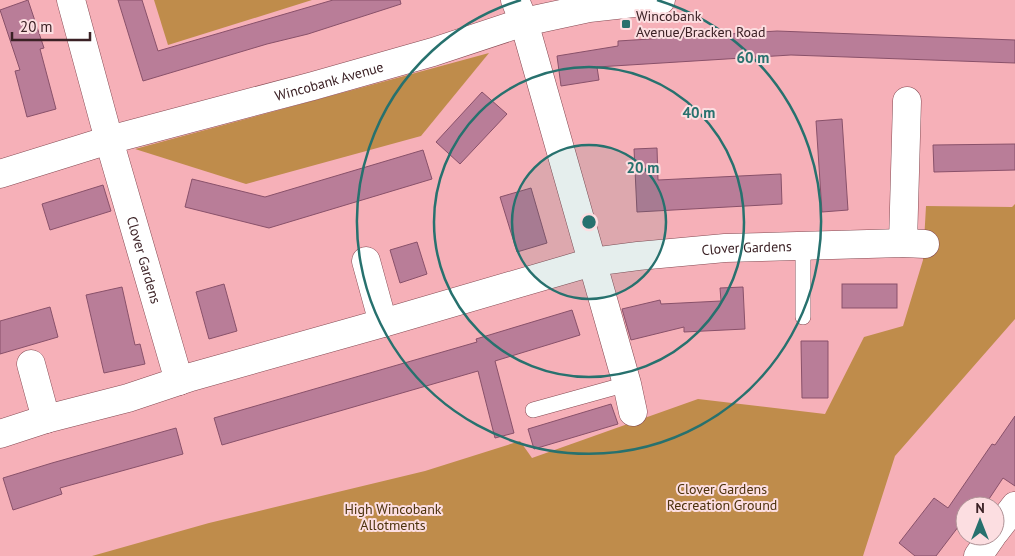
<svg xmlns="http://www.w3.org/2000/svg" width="1015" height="556" viewBox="0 0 1015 556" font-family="'PT Sans',sans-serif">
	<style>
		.green { fill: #bf8c4b }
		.building { fill: #b97d98; stroke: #89516a }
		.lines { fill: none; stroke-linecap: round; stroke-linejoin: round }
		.service-casing { stroke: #854952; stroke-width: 16 }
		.minor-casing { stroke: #854952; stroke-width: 29 }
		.service { stroke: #fff; stroke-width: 15 }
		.minor { stroke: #fff; stroke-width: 28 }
		.ring { fill: none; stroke: #27716e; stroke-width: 2.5 }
		.poi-dot { fill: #27716e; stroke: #fcdee1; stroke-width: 2 }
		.labels { text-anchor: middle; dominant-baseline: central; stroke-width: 4; stroke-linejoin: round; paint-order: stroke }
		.poi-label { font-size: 14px; fill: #3b2125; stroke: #fcdee1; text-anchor: start }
		.street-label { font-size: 14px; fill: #3b2125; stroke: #fcdee1 }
		.park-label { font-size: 14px; fill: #4d330d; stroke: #fcdee1 }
		.centre { fill: #27716e; stroke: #fcdee1; stroke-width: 2.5 }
		.ring-label { font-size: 15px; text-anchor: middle; font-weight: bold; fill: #27716e; stroke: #fcdee1; stroke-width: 4; stroke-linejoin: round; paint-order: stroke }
	</style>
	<rect width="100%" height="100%" fill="#f6b0b8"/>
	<g class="green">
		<path d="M 154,0 L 312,0 L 168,45 Z"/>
		<path d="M 489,53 L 421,136 L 246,184 L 135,149 Z"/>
		<path d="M 1015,204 L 1015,319 L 895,456 L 863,556 L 92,556 L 209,523 L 425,471 L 520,441 L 532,458 L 698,399 L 825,414 L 864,337 L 903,326 L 923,260 L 926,206 L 1012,207 Z"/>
	</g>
	<g class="building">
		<path d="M 28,0 L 44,48 L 40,49 L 56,109 L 27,117 L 15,71 L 20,70 L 0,10 Z"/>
		<path d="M 118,0 L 142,0 L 158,51 L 333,0 L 400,0 L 401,4 L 308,34 L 267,44 L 143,81 Z"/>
		<path d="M 777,31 L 1015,40 L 1015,63 L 791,55 L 597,67 L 599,80 L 561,86 L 557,56 L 618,46 L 618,41 Z"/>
		<path d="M 482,92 L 507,114 L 460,164 L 436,142 Z"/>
		<path d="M 842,119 L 848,210 L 822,212 L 816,121 Z"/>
		<path d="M 1015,144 L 1015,170 L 934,172 L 933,145 Z"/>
		<path d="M 657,148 L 658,180 L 781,174 L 782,204 L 637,212 L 634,149 Z"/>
		<path d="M 423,150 L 432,179 L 269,228 L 185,207 L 192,179 L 265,197 Z"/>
		<path d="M 103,185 L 111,211 L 50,230 L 42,204 Z"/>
		<path d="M 531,188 L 547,243 L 517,252 L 500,197 Z"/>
		<path d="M 417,242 L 427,274 L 400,283 L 390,250 Z"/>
		<path d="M 224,284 L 237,331 L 209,339 L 196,292 Z"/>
		<rect x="842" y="284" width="55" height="24"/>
		<path d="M 122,287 L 135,345 L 140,344 L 145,364 L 104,373 L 86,295 Z"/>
		<path d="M 743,287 L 745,329 L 684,332 L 684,327 L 631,340 L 622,309 L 660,300 L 661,304 L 721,301 L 720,288 Z"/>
		<path d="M 50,307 L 58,337 L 0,354 L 0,321 Z"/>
		<path d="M 572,310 L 580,335 L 495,361 L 514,433 L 495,438 L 478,371 L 222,445 L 214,418 L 477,342 L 476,339 Z"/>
		<path d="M 801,341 L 828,341 L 828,398 L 802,398 Z"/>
		<path d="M 611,404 L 618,424 L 534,449 L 528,429 Z"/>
		<path d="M 1015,416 L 1015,486 L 1003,478 L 985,505 L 979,501 L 975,506 L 965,506 L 965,518 L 936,556 L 915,556 L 899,543 L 934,498 L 948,508 L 992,444 L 995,445 Z"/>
		<path d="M 176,428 L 183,454 L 60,488 L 62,494 L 13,510 L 3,478 L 52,463 Z"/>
	</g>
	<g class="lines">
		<defs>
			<g id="service">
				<path d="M 803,247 L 803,317"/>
				<path d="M 533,410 L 627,384"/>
			</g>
			<g id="minor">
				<path id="s1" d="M 71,0 L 109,140 L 179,381"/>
				<path d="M 515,0 L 524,22 L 627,384 L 633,412"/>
				<path id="s2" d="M 0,174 L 109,140 L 313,86 L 433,52 L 524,22 L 589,8 L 661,0"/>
				<path d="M 903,243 L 907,101"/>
				<path d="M 366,261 L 383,323"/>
				<path d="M 31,364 L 46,419"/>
				<path id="s3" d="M 0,434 L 46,419 L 128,398 L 191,377 L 383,323 L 592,262 L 638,256 L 725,248 L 903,243 L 925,244"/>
				<path d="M 995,532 L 1015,506"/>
				<path d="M 978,556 L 992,536"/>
			</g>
		</defs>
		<use href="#service" class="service-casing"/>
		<use href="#minor" class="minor-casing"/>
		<use href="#service" class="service"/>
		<use href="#minor" class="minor"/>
	</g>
	<circle cx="589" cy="222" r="77" fill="#27716e" fill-opacity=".12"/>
	<g class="ring">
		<circle cx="589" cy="222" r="77"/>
		<circle cx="589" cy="222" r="155"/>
		<path d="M657 0A232 232 0 1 1 521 0"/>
	</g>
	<rect class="poi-dot" x="621" y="19" width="10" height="10" rx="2.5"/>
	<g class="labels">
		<g class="poi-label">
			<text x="636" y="16">Wincobank<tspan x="636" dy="16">Avenue/Bracken Road</tspan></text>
		</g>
		<g class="street-label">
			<text stroke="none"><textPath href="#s2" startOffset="342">Wincobank Avenue</textPath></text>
			<text stroke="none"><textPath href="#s3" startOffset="772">Clover Gardens</textPath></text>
			<text stroke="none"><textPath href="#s1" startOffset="270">Clover Gardens</textPath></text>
		</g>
		<g class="park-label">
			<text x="722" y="489">Clover Gardens<tspan x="722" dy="16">Recreation Ground</tspan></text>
			<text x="393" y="509">High Wincobank<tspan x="393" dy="16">Allotments</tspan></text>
		</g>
	</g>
	<circle cx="589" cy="222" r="8" class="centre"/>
	<g class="ring-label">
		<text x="753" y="63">60 m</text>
		<text x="699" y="118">40 m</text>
		<text x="643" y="173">20 m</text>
	</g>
	<g transform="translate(980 521)"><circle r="24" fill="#fcdee1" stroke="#af9296"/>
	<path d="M0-4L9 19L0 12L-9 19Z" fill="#27716e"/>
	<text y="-8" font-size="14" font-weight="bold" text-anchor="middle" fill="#3b2125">N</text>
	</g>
	<path d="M12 32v8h78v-8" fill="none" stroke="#3b2125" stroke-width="2.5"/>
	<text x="20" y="32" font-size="15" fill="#3b2125" stroke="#fcdee1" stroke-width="4" paint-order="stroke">20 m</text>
</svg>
